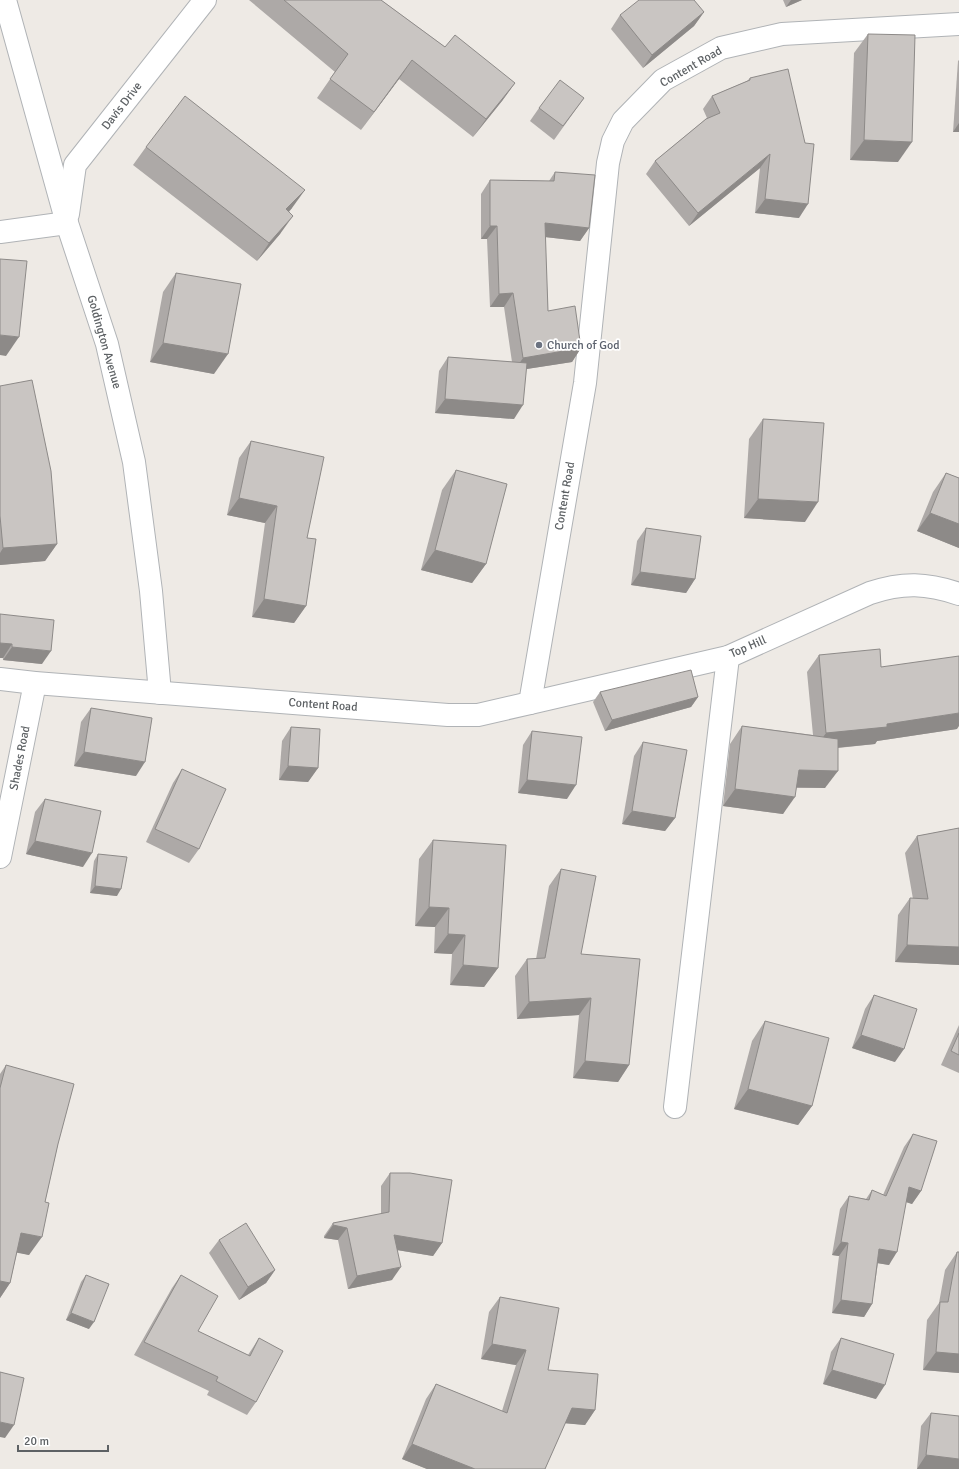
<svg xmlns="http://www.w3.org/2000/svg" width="959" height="1469" viewBox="0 0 959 1469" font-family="Signika,sans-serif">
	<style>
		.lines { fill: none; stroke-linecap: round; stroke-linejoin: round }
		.minor-casing { stroke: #b0b3b6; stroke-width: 24 }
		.tertiary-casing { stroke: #b0b3b6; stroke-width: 24 }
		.minor { stroke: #fff; stroke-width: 22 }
		.tertiary { stroke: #fff; stroke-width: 22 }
		.wall { fill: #ada9a7 }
		.shaded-wall { fill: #8d8a88 }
		.building { fill: #c9c5c2; stroke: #8d8a88 }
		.worship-dot { fill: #6b7280; stroke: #fff; stroke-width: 1.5 }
		.labels { text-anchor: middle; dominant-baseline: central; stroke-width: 3.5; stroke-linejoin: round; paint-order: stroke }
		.street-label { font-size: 12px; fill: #5d6164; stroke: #fff }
		.worship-label { font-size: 12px; fill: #5b616d; stroke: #fff; text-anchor: start }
	</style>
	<rect width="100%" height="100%" fill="#eeeae5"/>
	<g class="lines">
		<defs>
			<g id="minor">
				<path d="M 5,0 L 67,223 L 107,344 L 134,462 L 151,591 L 160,693"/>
				<path d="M 68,214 L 75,165 L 205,0"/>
				<path d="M 0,232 L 67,223"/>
				<path d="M 530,703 L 728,657 L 870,593 C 903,582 927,583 959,594"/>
				<path d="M 0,857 L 35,683"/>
				<path d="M 675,1107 L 728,657"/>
			</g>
			<path id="tertiary" d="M 0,679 L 35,683 L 448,715 L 478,715 L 530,703 L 585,383 L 608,163 L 613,141 L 623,121 L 663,80 L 721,48 L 782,34 L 959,24"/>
		</defs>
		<use href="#minor" class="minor-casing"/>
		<use href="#tertiary" class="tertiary-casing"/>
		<use href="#minor" class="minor"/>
		<use href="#tertiary" class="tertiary"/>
	</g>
	<g class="wall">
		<path d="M 249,0 L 381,0 L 445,47 L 515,83 L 502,101 L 473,137 L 399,79 L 361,130 L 317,98 L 335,72 Z"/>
		<path d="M 783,0 L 802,0 L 786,7 Z"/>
		<path d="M 704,12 L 694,26 L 643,68 L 611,29 L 620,15 Z"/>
		<path d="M 868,34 L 898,162 L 850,160 L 854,53 Z"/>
		<path d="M 959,60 L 959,132 L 953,132 L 958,61 Z"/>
		<path d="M 750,78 L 799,218 L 755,213 L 760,168 L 689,226 L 646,174 L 655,161 L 707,118 L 703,109 L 712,96 L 747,81 Z"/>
		<path d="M 584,98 L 554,140 L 530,121 L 539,108 Z"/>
		<path d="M 146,147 L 292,208 L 289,212 L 280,234 L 257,261 L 133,165 Z"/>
		<path d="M 555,172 L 589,228 L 580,241 L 545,237 L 548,311 L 581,348 L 572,362 L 526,369 L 514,419 L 435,413 L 439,371 L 448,357 L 512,362 L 504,307 L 490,307 L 487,239 L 481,239 L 481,194 L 490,180 L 549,181 Z"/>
		<path d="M 176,273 L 214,374 L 150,362 L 163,292 Z"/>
		<path d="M 0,386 L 57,544 L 45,561 L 0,565 Z"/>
		<path d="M 763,419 L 805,522 L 744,518 L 749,439 Z"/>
		<path d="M 251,441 L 307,538 L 306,606 L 294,623 L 252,617 L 265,523 L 227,515 L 239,458 Z"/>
		<path d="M 456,470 L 486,564 L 472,583 L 421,570 L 442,490 Z"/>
		<path d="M 946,473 L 959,478 L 959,548 L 917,531 L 933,492 Z"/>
		<path d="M 646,528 L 695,579 L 686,593 L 631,585 L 637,541 Z"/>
		<path d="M 0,614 L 42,664 L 3,660 Z"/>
		<path d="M 819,655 L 881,667 L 957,729 L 877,741 L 875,744 L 838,748 L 825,788 L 796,788 L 783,814 L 723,806 L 730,744 L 742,726 L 813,735 L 807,672 Z"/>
		<path d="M 600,692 L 698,697 L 691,707 L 605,731 L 593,702 Z"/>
		<path d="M 91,708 L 136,776 L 74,766 L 81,722 Z"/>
		<path d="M 291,727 L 318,768 L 308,782 L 279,780 L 282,741 Z"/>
		<path d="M 532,731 L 567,799 L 518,793 L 523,745 Z"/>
		<path d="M 643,742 L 675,818 L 665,831 L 622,824 L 634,756 Z"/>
		<path d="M 182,769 L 199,849 L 189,863 L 146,842 L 173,783 Z"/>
		<path d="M 45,799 L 83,867 L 26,854 L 35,812 Z"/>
		<path d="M 959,828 L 959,965 L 895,962 L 898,915 L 910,898 L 913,899 L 905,853 L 917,836 Z"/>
		<path d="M 433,840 L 498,968 L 484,987 L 450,985 L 452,954 L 434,953 L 435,927 L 415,926 L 419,859 Z"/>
		<path d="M 98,854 L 117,896 L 90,893 L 94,861 Z"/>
		<path d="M 561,869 L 581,954 L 629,1065 L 618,1082 L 573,1078 L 579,1015 L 517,1019 L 515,976 L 527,959 L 536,959 L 549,886 Z"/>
		<path d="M 874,995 L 895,1062 L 852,1048 L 865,1009 Z"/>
		<path d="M 765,1021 L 812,1106 L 798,1125 L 734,1109 L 752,1041 Z"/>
		<path d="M 959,1025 L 959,1073 L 941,1065 Z"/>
		<path d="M 6,1065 L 58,1144 L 45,1202 L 29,1255 L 17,1252 L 10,1283 L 0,1298 L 0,1074 Z"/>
		<path d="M 913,1134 L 921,1191 L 912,1204 L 906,1202 L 889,1265 L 878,1263 L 872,1304 L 864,1317 L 832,1313 L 839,1256 L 832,1255 L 840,1209 L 849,1196 L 866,1199 L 872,1190 L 883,1195 L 904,1147 Z"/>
		<path d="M 390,1173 L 442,1243 L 433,1256 L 397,1250 L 392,1280 L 348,1289 L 338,1240 L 324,1238 L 324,1236 L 333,1223 L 381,1214 L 381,1186 Z"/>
		<path d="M 219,1240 L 275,1270 L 266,1283 L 239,1300 L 209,1253 Z"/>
		<path d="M 957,1252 L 959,1373 L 923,1370 L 927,1320 L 939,1303 L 945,1270 Z"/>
		<path d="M 86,1275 L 89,1329 L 66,1320 L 81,1282 Z"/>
		<path d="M 181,1275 L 198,1331 L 248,1355 L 259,1338 L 256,1402 L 247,1415 L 207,1395 L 209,1391 L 134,1355 L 172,1288 Z"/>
		<path d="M 500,1297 L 548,1370 L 595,1410 L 585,1425 L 565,1423 L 545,1469 L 427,1469 L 402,1459 L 426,1399 L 436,1384 L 502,1411 L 516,1365 L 481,1359 L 489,1312 Z"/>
		<path d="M 841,1338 L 876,1399 L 823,1384 L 831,1352 Z"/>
		<path d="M 931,1413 L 959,1469 L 917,1469 L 921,1426 Z"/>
	</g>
	<g class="shaded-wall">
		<path d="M 791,0 L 802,0 L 786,7 Z"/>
		<path d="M 704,12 L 694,26 L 643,68 L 652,55 Z"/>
		<path d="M 412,60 L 399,79 L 361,130 L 374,112 Z"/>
		<path d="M 515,83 L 502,101 L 473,137 L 486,119 Z"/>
		<path d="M 959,123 L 959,132 L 953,132 Z"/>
		<path d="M 864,140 L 912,142 L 898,162 L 850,160 Z"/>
		<path d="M 770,154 L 760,168 L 689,226 L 698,213 Z"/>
		<path d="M 305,190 L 292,208 L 273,228 L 286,209 Z"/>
		<path d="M 765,199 L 808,204 L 799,218 L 755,213 Z"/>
		<path d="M 293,216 L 280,234 L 257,261 L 269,243 Z"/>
		<path d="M 545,223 L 589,228 L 580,241 L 536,236 Z"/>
		<path d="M 490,226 L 497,226 L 487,239 L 481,239 Z"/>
		<path d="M 513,293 L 504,307 L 490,307 L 499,294 Z"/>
		<path d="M 0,335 L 19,337 L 6,356 L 0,355 Z"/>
		<path d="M 163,343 L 228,354 L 214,374 L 150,362 Z"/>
		<path d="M 581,348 L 572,362 L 514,371 L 523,358 Z"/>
		<path d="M 445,399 L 523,405 L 514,419 L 435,413 Z"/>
		<path d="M 239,498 L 277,506 L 265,523 L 227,515 Z"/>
		<path d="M 758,499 L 818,502 L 805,522 L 744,518 Z"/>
		<path d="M 930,513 L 959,524 L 959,548 L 917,531 Z"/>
		<path d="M 57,544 L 45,561 L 0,565 L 0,553 L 3,548 Z"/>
		<path d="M 435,550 L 486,564 L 472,583 L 421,570 Z"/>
		<path d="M 640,572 L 695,579 L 686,593 L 631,585 Z"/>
		<path d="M 264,599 L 306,606 L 294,623 L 252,617 Z"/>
		<path d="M 0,643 L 12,644 L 3,658 L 0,658 Z"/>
		<path d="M 12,647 L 51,651 L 42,664 L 3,660 Z"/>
		<path d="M 698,697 L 691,707 L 605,731 L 612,720 Z"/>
		<path d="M 959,713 L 959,726 L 957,729 L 877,741 L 875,744 L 814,750 L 826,733 Z"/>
		<path d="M 84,752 L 145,762 L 136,776 L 74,766 Z"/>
		<path d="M 288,766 L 318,768 L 308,782 L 279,780 Z"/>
		<path d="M 799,770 L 838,771 L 825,788 L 786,787 Z"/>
		<path d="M 527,780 L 576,785 L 567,799 L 518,793 Z"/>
		<path d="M 735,789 L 795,797 L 783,814 L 723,806 Z"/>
		<path d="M 632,811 L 675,818 L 665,831 L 622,824 Z"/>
		<path d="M 35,841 L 92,853 L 83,867 L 26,854 Z"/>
		<path d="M 95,886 L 121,889 L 117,896 L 90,893 Z"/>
		<path d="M 429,907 L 449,908 L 435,927 L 415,926 Z"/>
		<path d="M 448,934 L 465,935 L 452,954 L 434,953 Z"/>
		<path d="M 907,945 L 959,947 L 959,965 L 895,962 Z"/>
		<path d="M 463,965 L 498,968 L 484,987 L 450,985 Z"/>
		<path d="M 591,998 L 579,1015 L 517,1019 L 529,1002 Z"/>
		<path d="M 861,1035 L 904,1049 L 895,1062 L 852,1048 Z"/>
		<path d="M 585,1061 L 629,1065 L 618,1082 L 573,1078 Z"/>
		<path d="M 748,1089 L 812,1106 L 798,1125 L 734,1109 Z"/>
		<path d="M 909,1187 L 921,1191 L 912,1204 L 900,1200 Z"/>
		<path d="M 333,1225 L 347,1228 L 338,1240 L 324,1238 Z"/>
		<path d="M 21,1233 L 42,1237 L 29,1255 L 8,1251 Z"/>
		<path d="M 394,1235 L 442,1243 L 433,1256 L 385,1248 Z"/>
		<path d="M 841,1242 L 848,1243 L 839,1256 L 832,1255 Z"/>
		<path d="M 879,1249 L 897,1252 L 889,1265 L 870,1262 Z"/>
		<path d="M 401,1267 L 392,1280 L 348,1289 L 357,1276 Z"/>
		<path d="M 275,1270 L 266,1283 L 239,1300 L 248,1287 Z"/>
		<path d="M 0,1281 L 10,1283 L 0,1298 Z"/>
		<path d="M 841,1300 L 872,1304 L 864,1317 L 832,1313 Z"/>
		<path d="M 71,1313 L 94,1322 L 89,1329 L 66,1320 Z"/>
		<path d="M 492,1344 L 526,1350 L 516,1365 L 481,1359 Z"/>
		<path d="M 936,1352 L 959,1354 L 959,1373 L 923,1370 Z"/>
		<path d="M 832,1370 L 885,1385 L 876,1399 L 823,1384 Z"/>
		<path d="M 572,1408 L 595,1410 L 585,1425 L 562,1423 Z"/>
		<path d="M 0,1422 L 14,1425 L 5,1438 L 0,1437 Z"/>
		<path d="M 412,1444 L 475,1469 L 427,1469 L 402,1459 Z"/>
		<path d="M 926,1455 L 959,1459 L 959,1469 L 917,1469 Z"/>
	</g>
	<g class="building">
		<path d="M 284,0 L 381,0 L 445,47 L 455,35 L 515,83 L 486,119 L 412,60 L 374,112 L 330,79 L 348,54 Z"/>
		<path d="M 639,0 L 694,0 L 704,12 L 652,55 L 620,15 Z"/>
		<path d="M 868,34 L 915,35 L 912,142 L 864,140 Z"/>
		<path d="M 788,69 L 805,143 L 814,144 L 808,204 L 765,199 L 770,154 L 698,213 L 655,161 L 706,119 L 720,113 L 712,96 L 750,80 L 750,78 Z"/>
		<path d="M 560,80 L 584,98 L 563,126 L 539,108 Z"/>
		<path d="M 185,96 L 305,190 L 286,209 L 293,216 L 269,243 L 146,147 Z"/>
		<path d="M 555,172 L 595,175 L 589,228 L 545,223 L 548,311 L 575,306 L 581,348 L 523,358 L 513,293 L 499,294 L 497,226 L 490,226 L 490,180 L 554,181 Z"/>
		<path d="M 0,259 L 27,261 L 19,337 L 0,335 Z"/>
		<path d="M 176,273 L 241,284 L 228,354 L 163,343 Z"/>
		<path d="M 448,357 L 527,363 L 523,405 L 445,399 Z"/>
		<path d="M 32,380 L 51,471 L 57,544 L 3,548 L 0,516 L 0,386 Z"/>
		<path d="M 763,419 L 824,423 L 818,502 L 758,499 Z"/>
		<path d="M 251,441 L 324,457 L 307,538 L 316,539 L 306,606 L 264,599 L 277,506 L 239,498 Z"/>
		<path d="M 456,470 L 507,484 L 486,564 L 435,550 Z"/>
		<path d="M 946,473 L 959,478 L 959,524 L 930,513 Z"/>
		<path d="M 646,528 L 701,536 L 695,579 L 640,572 Z"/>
		<path d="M 0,614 L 54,620 L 51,651 L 12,647 L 12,644 L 0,643 Z"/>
		<path d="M 880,649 L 881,667 L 959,656 L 959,713 L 887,724 L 887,727 L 826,733 L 819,655 Z"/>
		<path d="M 691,670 L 698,697 L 612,720 L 600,692 Z"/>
		<path d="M 91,708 L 152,718 L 145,762 L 84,752 Z"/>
		<path d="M 742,726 L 838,739 L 838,771 L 799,770 L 795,797 L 735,789 Z"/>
		<path d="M 291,727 L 320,729 L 318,768 L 288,766 Z"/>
		<path d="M 532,731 L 582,737 L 576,785 L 527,780 Z"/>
		<path d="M 643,742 L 687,750 L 675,818 L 632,811 Z"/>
		<path d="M 182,769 L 226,789 L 199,849 L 155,829 Z"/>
		<path d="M 45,799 L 101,811 L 92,853 L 35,841 Z"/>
		<path d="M 959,828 L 959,947 L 907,945 L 910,898 L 928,899 L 917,836 Z"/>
		<path d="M 433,840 L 506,845 L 498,968 L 463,965 L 465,935 L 448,934 L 449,908 L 429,907 Z"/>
		<path d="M 98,854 L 127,857 L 121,889 L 95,886 Z"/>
		<path d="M 561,869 L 596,876 L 581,954 L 640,959 L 629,1065 L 585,1061 L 591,998 L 529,1002 L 527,959 L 545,958 Z"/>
		<path d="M 874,995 L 917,1009 L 904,1049 L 861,1035 Z"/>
		<path d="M 765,1021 L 829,1038 L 812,1106 L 748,1089 Z"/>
		<path d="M 959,1033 L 959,1055 L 951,1051 Z"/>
		<path d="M 6,1065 L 74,1084 L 58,1144 L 45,1202 L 49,1203 L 42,1237 L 21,1233 L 10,1283 L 0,1281 L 0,1088 Z"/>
		<path d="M 913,1134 L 937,1141 L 921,1191 L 909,1187 L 897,1252 L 879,1249 L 872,1304 L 841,1300 L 848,1243 L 841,1242 L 849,1196 L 869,1200 L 872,1190 L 886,1196 Z"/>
		<path d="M 390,1173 L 410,1173 L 452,1180 L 442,1243 L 394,1235 L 401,1267 L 357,1276 L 347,1228 L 333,1225 L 333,1223 L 389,1212 Z"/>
		<path d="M 246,1223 L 275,1270 L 248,1287 L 219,1240 Z"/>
		<path d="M 957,1252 L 959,1252 L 959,1354 L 936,1352 L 940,1302 L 948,1302 Z"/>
		<path d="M 86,1275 L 109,1284 L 94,1322 L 71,1313 Z"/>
		<path d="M 181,1275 L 218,1296 L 198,1331 L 250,1356 L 259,1338 L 283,1351 L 256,1402 L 216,1381 L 218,1377 L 144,1342 Z"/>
		<path d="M 500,1297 L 559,1308 L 548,1370 L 598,1374 L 595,1410 L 572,1408 L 545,1469 L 475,1469 L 412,1444 L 436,1384 L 507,1413 L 526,1350 L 492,1344 Z"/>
		<path d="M 841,1338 L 894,1354 L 885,1385 L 832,1370 Z"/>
		<path d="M 0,1372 L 24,1378 L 14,1425 L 0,1422 Z"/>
		<path d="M 931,1413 L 959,1416 L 959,1459 L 926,1455 Z"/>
	</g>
	<circle class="worship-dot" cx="539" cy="345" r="4"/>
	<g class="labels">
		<g class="street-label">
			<text transform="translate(691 67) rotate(-30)">Content Road</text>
			<text transform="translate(122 106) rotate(-52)">Davis Drive</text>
			<text transform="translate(104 342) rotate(74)">Goldington Avenue</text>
			<text transform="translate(565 496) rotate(-80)">Content Road</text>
			<text transform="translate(748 647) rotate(-23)">Top Hill</text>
			<text transform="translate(323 705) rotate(4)">Content Road</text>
			<text transform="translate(20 758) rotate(-79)">Shades Road</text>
		</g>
		<g class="worship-label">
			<text x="547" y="345">Church of God</text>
		</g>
	</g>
	<path d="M18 1445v6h90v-6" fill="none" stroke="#5d6164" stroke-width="2"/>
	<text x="24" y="1445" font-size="12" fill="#5d6164" stroke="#ffffff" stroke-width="3" paint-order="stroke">20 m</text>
</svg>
